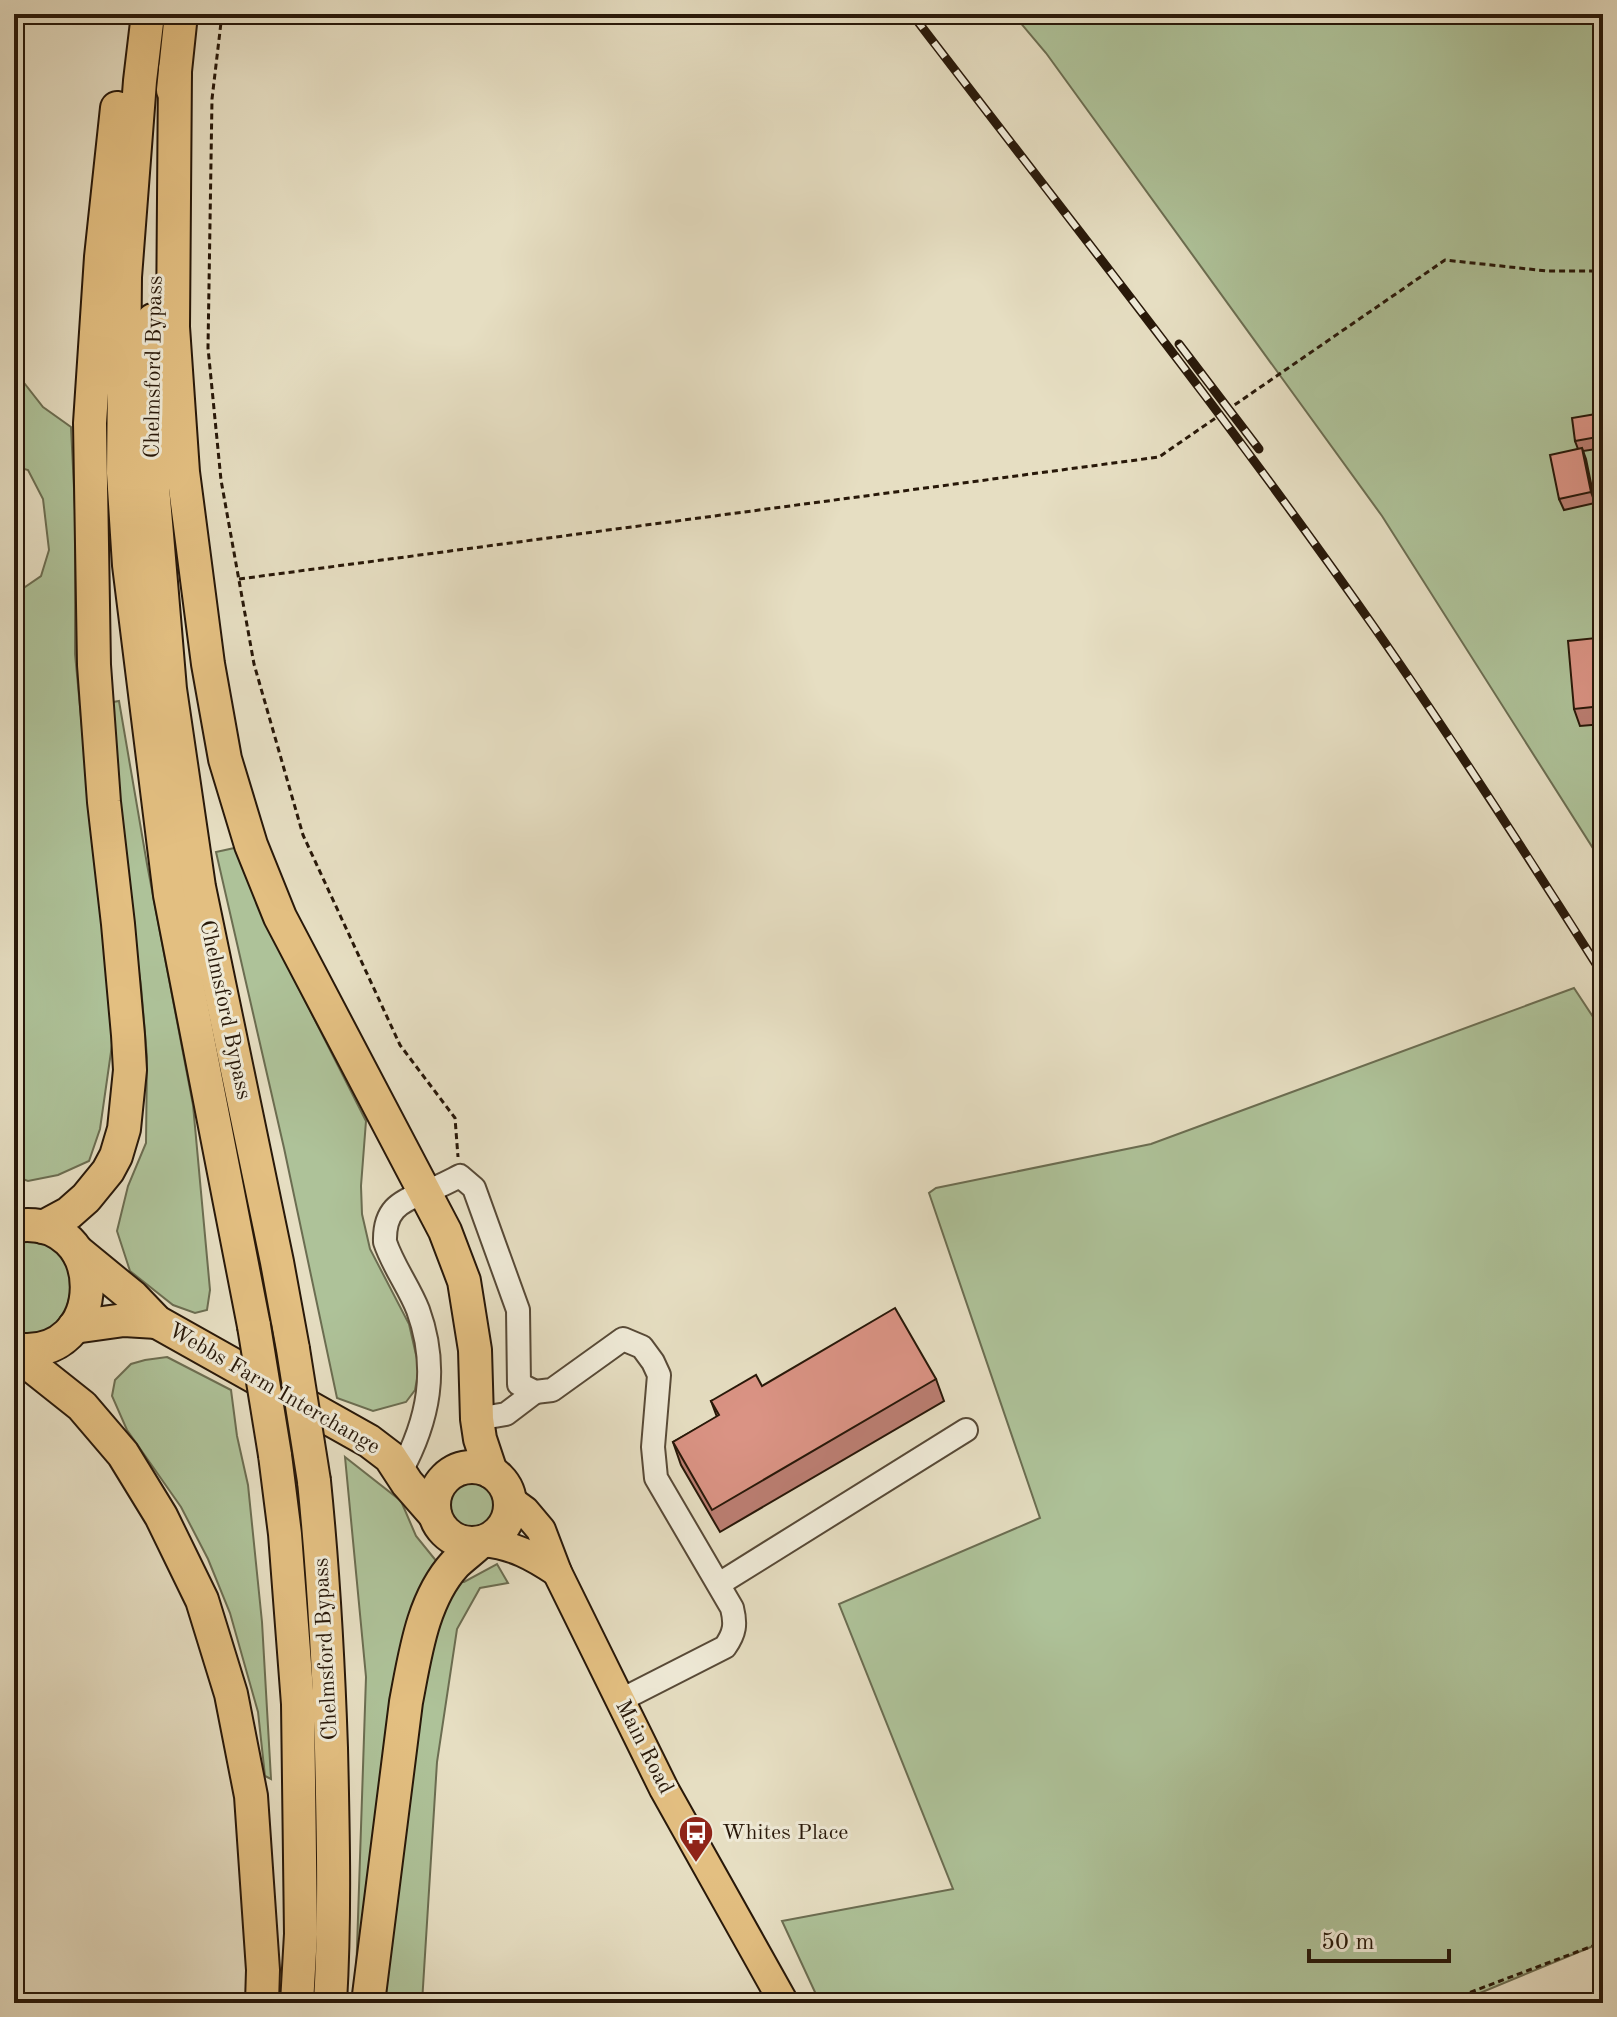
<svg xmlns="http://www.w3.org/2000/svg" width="1617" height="2017" viewBox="0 0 1617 2017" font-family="'Old Standard TT',serif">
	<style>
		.green { fill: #aec299; stroke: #6b6d51; stroke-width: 2 }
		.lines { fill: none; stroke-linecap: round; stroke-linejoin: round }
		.minor-casing { stroke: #584a37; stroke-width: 26 }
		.major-casing { stroke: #281809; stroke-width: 32 }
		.highway-casing { stroke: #281809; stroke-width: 36 }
		.path { stroke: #281809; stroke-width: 3; stroke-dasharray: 6 4; stroke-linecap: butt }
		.minor { stroke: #efead7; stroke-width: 22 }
		.major { stroke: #e3bf81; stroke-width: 28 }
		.highway { stroke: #e3bf81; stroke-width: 32 }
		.rail-casing { stroke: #281809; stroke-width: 9 }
		.rail { stroke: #efead7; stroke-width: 6; stroke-dasharray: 18; stroke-linecap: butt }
		.highway-bridge-casing { stroke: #281809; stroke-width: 36; stroke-linecap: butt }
		.highway-bridge { stroke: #e3bf81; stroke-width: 32 }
		.wall { fill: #bb7e72; stroke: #281809; stroke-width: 2 }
		.shaded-wall { fill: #99675c; stroke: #281809; stroke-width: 2 }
		.building { fill: #da9384; stroke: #281809; stroke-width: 2 }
		.labels { text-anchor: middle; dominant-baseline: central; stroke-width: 6; stroke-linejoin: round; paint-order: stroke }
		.street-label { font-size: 22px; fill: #281809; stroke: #efead7 }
		.poi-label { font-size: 22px; fill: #281809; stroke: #efead7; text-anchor: start }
	</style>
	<rect width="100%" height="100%" fill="#e6dec2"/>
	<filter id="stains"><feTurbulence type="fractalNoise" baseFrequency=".0025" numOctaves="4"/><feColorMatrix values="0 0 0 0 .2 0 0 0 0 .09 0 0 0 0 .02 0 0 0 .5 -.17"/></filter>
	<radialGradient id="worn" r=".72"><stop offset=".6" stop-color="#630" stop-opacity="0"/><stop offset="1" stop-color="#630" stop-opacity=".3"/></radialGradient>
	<g class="green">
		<path d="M 1013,14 L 1603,14 L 1603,864 L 1382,516 L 1046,53 Z"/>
		<path d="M 14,370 L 43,407 L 71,427 L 75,509 L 75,654 L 95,865 L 114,1031 L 100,1129 L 89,1161 L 58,1175 L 28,1181 L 14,1176 L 14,578 L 25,587 L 41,576 L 49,550 L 43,499 L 28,470 L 14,466 Z"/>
		<path d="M 119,701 L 147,864 L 193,1105 L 210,1290 L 207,1310 L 195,1313 L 173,1305 L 130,1271 L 117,1231 L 128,1186 L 146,1143 L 147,1057 L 141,986 L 116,807 L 107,703 Z"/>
		<path d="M 239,847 L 288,967 L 366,1121 L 361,1186 L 362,1214 L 370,1249 L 409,1324 L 419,1368 L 415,1390 L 406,1402 L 373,1411 L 337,1398 L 284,1148 L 216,852 Z"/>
		<path d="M 1574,988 L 1603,1032 L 1603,1942 L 1456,2003 L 820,2003 L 782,1921 L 953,1889 L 839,1604 L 1040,1518 L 929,1193 L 936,1188 L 1151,1144 Z"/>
		<path d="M 14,1239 L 36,1239 L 62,1255 L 73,1283 L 65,1314 L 53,1327 L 38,1335 L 14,1335 Z"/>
		<path d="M 167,1357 L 231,1390 L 237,1436 L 248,1485 L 262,1622 L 271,1779 L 265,1776 L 258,1712 L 230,1613 L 208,1559 L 181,1507 L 127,1430 L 112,1396 L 115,1380 L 131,1364 L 145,1360 Z"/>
		<path d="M 345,1457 L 401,1501 L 416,1536 L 437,1562 L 460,1582 L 464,1582 L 497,1564 L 508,1583 L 480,1588 L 457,1629 L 437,1762 L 422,2003 L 357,2003 L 356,1978 L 366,1677 Z"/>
		<circle cx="472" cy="1506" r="24"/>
	</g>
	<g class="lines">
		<defs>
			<g id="minor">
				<path d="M 477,1419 L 506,1414 L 535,1392"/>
				<path d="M 400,1473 C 429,1420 439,1368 418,1310 C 409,1287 393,1266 385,1242 C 384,1211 398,1202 425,1192 C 437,1188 448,1182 460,1176 L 474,1188 L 518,1310 L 519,1384 L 535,1392 L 552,1390 L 623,1339 L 642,1347 L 653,1362 L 659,1375 L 653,1447 L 656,1478 L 732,1608 C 736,1624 735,1633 725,1647 L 621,1700"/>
				<path d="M 719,1584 L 966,1430"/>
			</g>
			<g id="major">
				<path d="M 510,1500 L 525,1511 L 541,1530 L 557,1572 L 664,1789 L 784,2003"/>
				<path d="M 484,1542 C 513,1545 533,1556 557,1572"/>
			</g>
			<g id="highway">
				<path d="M 148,14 L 140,81 L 125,277 L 123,473 L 129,565 L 170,895 L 254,1326"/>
				<path d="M 175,70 L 173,327 L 183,472 L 208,664 L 225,759 L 251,845 L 280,917 L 445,1231 L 464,1281 L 475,1350 L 477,1419 L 480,1439 L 491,1472"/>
				<path d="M 173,90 L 181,14"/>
				<path d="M 153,320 L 153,487 L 170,689 L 199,887 L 277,1262 L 293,1349"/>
				<path d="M 14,1226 C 112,1211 110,1364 14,1349"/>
				<path d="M 43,1227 L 69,1213 L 86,1198 L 108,1171 L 116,1156 L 124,1129 L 130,1070 L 128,1035 L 118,924 L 104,802 L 94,665 L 90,423 L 101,257 L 117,108"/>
				<path d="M 78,1252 L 133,1297 L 157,1322 L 369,1441 L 390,1457 L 407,1483 L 435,1515"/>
				<path d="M 74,1327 L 124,1320 L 157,1322"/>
				<path d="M 14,1352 L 82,1406 L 123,1454 L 161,1516 L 202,1600 L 231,1694 L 251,1796 L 263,1970 L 262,2003"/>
				<path d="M 275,1455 L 285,1534 L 298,1704 L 301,1934 L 297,2003"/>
				<circle cx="472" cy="1505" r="38"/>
				<path d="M 314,1481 C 323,1570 328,1659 331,1748 C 333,1833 335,1918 330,2003"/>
				<path d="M 368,2003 L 406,1702 C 415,1656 422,1600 455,1564 C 462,1557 472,1550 479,1543"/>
			</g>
		</defs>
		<use href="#minor" class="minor-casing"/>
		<use href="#major" class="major-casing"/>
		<use href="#highway" class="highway-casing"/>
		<g class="path">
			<path d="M 222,14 L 212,99 L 208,348 L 221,480 L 254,664 L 303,835 L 400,1045 L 455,1118 L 458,1157"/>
			<path d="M 239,579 L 1159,457 L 1445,260 L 1547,271 L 1603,271"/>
			<path d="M 1442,2003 L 1603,1942"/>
		</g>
		<use href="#minor" class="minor"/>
		<use href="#major" class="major"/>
		<use href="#highway" class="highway"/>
		<defs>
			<g id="rail">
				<path d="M 912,14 C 1067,217 1227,417 1374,627 C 1453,740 1529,858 1603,975"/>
				<path d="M 1179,344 L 1259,449"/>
			</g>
		</defs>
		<use href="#rail" class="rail-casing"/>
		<use href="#rail" class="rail"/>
		<defs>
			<g id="highway-bridge">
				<path d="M 254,1326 L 275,1455"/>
				<path d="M 293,1349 L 314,1481"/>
			</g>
		</defs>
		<use href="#highway-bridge" class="highway-bridge-casing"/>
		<use href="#highway-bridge" class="highway-bridge"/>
	</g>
	<g class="wall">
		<path d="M 1603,416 L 1603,448 L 1583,451 L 1595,503 L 1564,510 L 1559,499 L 1578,449 L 1575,441 Z"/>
		<path d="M 1596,638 L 1602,655 L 1603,662 L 1603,724 L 1580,726 L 1574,709 Z"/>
		<path d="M 936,1379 L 944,1401 L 720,1532 L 681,1465 L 673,1442 L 717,1417 L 711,1401 L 762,1386 Z"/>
	</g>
	<g class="shaded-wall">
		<path d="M 1582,448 L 1586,459 L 1595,503 L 1591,492 Z"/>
		<path d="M 1596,638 L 1602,655 L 1603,708 L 1602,706 Z"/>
	</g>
	<g class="building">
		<path d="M 1602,413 L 1603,436 L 1575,441 L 1572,418 Z"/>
		<path d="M 1582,448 L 1591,492 L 1559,499 L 1550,455 Z"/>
		<path d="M 1596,638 L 1602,706 L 1574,709 L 1568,641 Z"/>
		<path d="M 895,1308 L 936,1379 L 712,1510 L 673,1442 L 719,1415 L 711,1401 L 756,1375 L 762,1386 Z"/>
	</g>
	<defs>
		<symbol id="bus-pin" viewBox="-11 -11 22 30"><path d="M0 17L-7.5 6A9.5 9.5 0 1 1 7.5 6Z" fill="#8f2418" stroke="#efead7"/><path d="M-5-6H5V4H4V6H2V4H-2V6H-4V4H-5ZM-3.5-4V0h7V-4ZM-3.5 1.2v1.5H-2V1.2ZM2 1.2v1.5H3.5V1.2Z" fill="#fff"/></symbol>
	</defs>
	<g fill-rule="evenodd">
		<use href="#bus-pin" x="676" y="1813" width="40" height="54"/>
	</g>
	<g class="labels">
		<g class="street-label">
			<text transform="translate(154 367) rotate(-89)">Chelmsford Bypass</text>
			<text transform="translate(225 1010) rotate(78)">Chelmsford Bypass</text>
			<text transform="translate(274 1389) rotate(30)">Webbs Farm Interchange</text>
			<text transform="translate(326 1649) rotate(-93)">Chelmsford Bypass</text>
			<text transform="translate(644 1747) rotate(63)">Main Road</text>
		</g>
		<g class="poi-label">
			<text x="722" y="1833">Whites Place</text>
		</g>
	</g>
	<rect width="1617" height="2017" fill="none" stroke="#e6dec2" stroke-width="48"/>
	<rect x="16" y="16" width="1585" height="1985" fill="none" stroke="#281809" stroke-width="4"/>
	<rect x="24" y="24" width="1569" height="1969" fill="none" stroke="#281809" stroke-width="2"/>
	<path d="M1309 1949v12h140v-12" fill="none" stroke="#281809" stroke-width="4"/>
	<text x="1321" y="1949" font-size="24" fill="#281809" stroke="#efead7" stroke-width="6" paint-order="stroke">50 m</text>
	<rect width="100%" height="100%" filter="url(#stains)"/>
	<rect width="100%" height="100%" fill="url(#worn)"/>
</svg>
